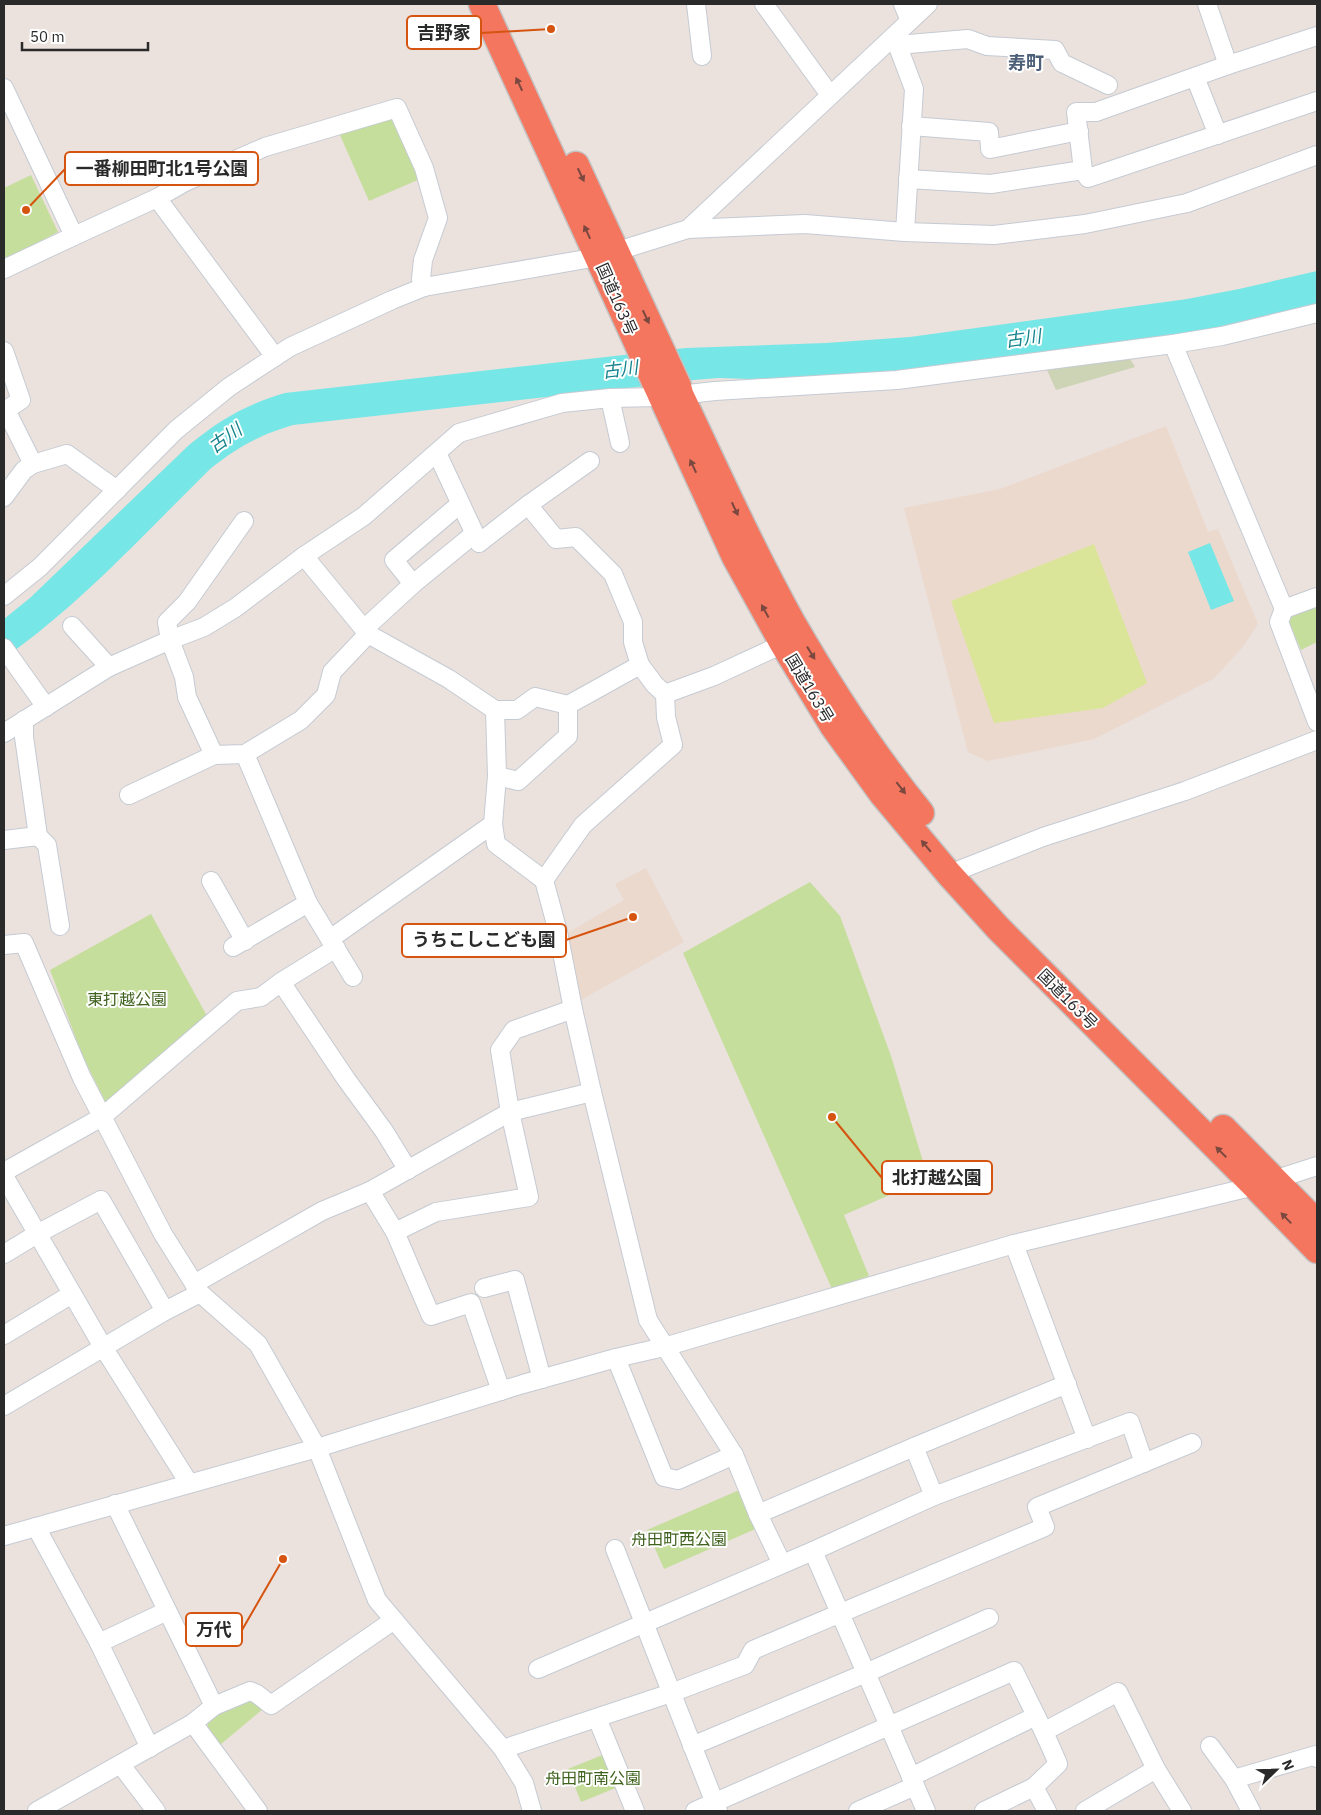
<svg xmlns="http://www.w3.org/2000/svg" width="1321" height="1815" viewBox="0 0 1321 1815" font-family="'IBM Plex Sans','Noto Sans JP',sans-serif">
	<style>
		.education { fill: #ecd9cd }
		.green { fill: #c5de9c }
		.cemetery { fill: #ccd4b5 }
		.pitch { fill: #dae599 }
		.water { fill: #76e7e6 }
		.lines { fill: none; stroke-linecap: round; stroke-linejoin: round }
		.minor-casing { stroke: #c5cbd3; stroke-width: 20 }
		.highway-casing { stroke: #c3c3c3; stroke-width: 29 }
		.minor { stroke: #fff; stroke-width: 18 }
		.highway { stroke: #f4765f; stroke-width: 26 }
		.oneway { fill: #7b483f }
		.labels { text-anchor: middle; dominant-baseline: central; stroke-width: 4; stroke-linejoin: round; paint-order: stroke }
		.street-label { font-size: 16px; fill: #2a2a2a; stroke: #fff }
		.park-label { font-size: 16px; fill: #3f621e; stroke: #fff }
		.neighbourhood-label { font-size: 18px; font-weight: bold; fill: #4d6078; stroke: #fff }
		.water-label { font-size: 18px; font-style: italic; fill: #16838c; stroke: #fff }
		.leader { fill: none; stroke: #d5540f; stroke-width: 2 }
		.callout-dot { fill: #d5540f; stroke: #fff; stroke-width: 2 }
		.callout { fill: #fff; stroke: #d5540f; stroke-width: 2 }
		.callout-label { font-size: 18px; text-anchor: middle; font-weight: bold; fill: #2a2a2a }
	</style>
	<rect width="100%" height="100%" fill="#ebe1dd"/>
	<g class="education">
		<path d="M 1166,426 L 1208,532 L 1218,529 L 1258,624 L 1242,648 L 1213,679 L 1094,739 L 988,761 L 968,752 L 904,508 L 1000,489 Z"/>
		<path d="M 646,868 L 684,942 L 581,1000 L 564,935 L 624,900 L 615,884 Z"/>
	</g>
	<g class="green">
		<path d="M 395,117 L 420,179 L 369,201 L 340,135 Z"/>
		<path d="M 31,175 L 58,232 L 4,260 L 4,188 Z"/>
		<path d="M 1317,604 L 1317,642 L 1301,650 L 1287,617 Z"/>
		<path d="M 810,882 L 840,916 L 891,1056 L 928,1178 L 844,1215 L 869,1276 L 832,1289 L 683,953 Z"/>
		<path d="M 151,914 L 207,1016 L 107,1105 L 83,1057 L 50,970 Z"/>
		<path d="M 744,1488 L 760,1527 L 664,1569 L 647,1530 Z"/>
		<path d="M 251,1698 L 264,1708 L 220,1745 L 206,1731 L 210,1716 Z"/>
		<path d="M 605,1754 L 618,1787 L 581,1802 L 568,1769 Z"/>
	</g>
	<path class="cemetery" d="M 1129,357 L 1135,367 L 1056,390 L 1047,370 Z"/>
	<path class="pitch" d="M 1094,544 L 1147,683 L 1103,708 L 994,723 L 951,601 Z"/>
	<g class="water">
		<path d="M 1317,271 L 1317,305 L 1195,332 L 918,370 L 829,376 L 752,379 L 718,378 L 645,384 L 646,386 L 293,425 C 259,435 238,447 210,469 C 144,534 80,605 4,658 L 4,619 L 30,598 L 189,445 C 221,419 245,405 285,393 L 686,348 L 826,343 L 910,337 L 1187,299 L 1239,289 Z"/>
		<path d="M 1210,543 L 1234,601 L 1211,610 L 1188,552 Z"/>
	</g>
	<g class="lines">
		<defs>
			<g id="minor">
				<path d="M 696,4 L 702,56"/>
				<path d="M 764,4 L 830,95"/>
				<path d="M 903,4 L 910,21"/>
				<path d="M 1207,4 L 1228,65"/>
				<path d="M 894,36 L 914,89 L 905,232"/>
				<path d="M 1317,36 L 1228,65 L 1096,112 L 1076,112 L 1083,170 L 1088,178 L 1317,101"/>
				<path d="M 897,45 L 968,39 L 987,46 L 1055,50 L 1062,63 L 1108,85"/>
				<path d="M 1195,77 L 1218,135"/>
				<path d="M 4,88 L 74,236 L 157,198 L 275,357"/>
				<path d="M 911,126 L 989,132 L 990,149 L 1079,131"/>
				<path d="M 908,179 L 991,184 L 1083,170"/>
				<path d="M 157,198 L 185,182 L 265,147 L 397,108 L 424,168 L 438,218 L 423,260 L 421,279 L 424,287"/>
				<path d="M 688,229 L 928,4"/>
				<path d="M 4,269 L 74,236"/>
				<path d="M 1173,344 L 1284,609"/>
				<path d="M 4,351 L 21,400 L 6,410 L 33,464"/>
				<path d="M 610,398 L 620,443"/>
				<path d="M 437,453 L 479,543 L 528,505 L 590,461"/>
				<path d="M 4,497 L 24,470 L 33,464 L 67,454 L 117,490"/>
				<path d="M 528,505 L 556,539 L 576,537 L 613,574 L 633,622 L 633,642 L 640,665 L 655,685 L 665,694 L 666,717 L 673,745 L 583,825 L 544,880"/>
				<path d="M 304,556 L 368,634 L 449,679 L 495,710 L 497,776 L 493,824 L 496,844 L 544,880 L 558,932 L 573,1009 L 592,1092 L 648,1320 L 734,1455 L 758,1514 L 782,1564"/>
				<path d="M 413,584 L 394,560 L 460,504"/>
				<path d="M 4,596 L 40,567 L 176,430 L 229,387 L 290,347 L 392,300 L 424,287 L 598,257 L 688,229 L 805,224 L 905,232 L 994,235 L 1085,224 L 1187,203 L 1317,155"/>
				<path d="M 1317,597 L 1284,609 L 1279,622 L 1317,722"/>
				<path d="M 72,626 L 109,667"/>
				<path d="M 364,629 L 413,584 L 474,534"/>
				<path d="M 4,648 L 46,707"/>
				<path d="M 665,694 L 714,676 L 783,644"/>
				<path d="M 495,710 L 517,710 L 535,697 L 568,705 L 640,665"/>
				<path d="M 24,720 L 24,737 L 38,836 L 47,845 L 60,926"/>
				<path d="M 4,733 L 109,667 L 170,640 L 204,627 L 235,608 L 304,556 L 364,516 L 459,433 L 562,403 L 610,398 L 661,397 L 715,391 L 897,380 L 1173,344 L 1222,336 L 1317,313"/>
				<path d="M 245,754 L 308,903 L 353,977"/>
				<path d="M 214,755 L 187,697 L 184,677 L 170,640 L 167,622 L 187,602 L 244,521"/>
				<path d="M 497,776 L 518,781 L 568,736 L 568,705"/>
				<path d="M 129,795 L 214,755 L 245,754 L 301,720 L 326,695 L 332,672 L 368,634"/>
				<path d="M 4,840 L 38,836"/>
				<path d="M 949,874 L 1043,837 L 1185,791 L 1317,740"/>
				<path d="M 211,881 L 245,941"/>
				<path d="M 330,939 L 493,824"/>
				<path d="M 4,945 L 24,943 L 82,1078 L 163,1234 L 200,1293 L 258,1344 L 317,1448 L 377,1600 L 503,1749 L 524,1783 L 532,1811"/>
				<path d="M 233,947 L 308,903"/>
				<path d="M 281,982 L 346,1079 L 384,1131 L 408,1170"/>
				<path d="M 4,1172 L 102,1117 L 237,1001 L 261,997 L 281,982 L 336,948"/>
				<path d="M 4,1176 L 103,1347 L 189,1483"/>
				<path d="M 370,1191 L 395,1232 L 431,1316 L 471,1303 L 501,1391"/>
				<path d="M 395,1232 L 436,1212 L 529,1197 L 510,1112 L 500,1050 L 514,1030 L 573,1009"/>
				<path d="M 1014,1244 L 1087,1439"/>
				<path d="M 4,1254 L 37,1234 L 101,1200 L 165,1311"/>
				<path d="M 194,1284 L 322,1211 L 370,1191 L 510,1112 L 592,1092"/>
				<path d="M 484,1288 L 515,1280 L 542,1379"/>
				<path d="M 4,1335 L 72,1294"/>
				<path d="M 616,1358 L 664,1477 L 678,1480 L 734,1455"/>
				<path d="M 4,1406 L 165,1311 L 200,1293"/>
				<path d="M 914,1447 L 934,1496"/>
				<path d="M 115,1504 L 214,1706"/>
				<path d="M 758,1514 L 914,1447 L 1067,1384"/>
				<path d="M 36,1527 L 99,1643 L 150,1748"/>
				<path d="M 4,1536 L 317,1448 L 523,1384 L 616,1358 L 664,1347 L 1014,1244 L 1255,1186 L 1317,1166"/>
				<path d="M 615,1549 L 718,1811"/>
				<path d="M 813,1551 L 926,1811"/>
				<path d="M 99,1643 L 167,1611"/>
				<path d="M 538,1669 L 813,1551 L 934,1496 L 1130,1422 L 1144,1463"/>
				<path d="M 597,1718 L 635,1811"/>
				<path d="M 193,1723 L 258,1811"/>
				<path d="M 1045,1731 L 1118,1692 L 1156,1769 L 1182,1811"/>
				<path d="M 692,1746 L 866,1673 L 989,1618"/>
				<path d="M 1210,1746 L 1234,1779 L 1251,1811"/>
				<path d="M 503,1749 L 671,1693 L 745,1665 L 753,1650 L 1045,1527 L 1037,1507 L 1192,1443"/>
				<path d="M 121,1765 L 156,1811"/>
				<path d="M 911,1777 L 1036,1716"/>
				<path d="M 1234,1779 L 1316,1755 L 1317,1758"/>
				<path d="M 1034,1787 L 1047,1811"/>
				<path d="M 37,1811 L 193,1723 L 214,1706 L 250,1691 L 257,1694 L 271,1705 L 394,1620"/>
				<path d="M 695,1811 L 1014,1671 C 1029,1702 1045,1732 1058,1764 L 1034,1787 L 984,1811"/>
				<path d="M 858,1811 L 915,1786"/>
				<path d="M 1085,1811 L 1156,1769"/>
			</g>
			<g id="highway">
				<path d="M 482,4 L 735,557 L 783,644 L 833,726 L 883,795 L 949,874 L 998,928 L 1255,1186 L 1317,1250"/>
				<path d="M 576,165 L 678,386 L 680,394 C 716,470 751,548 792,622 C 830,688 873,754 921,813"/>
				<path d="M 1223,1128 L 1317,1223"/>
			</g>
		</defs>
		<use href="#minor" class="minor-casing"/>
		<use href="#highway" class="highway-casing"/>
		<use href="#minor" class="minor"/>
		<use href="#highway" class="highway"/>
	</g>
	<defs><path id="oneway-solid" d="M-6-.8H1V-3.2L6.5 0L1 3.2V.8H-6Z" transform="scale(1.25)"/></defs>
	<g class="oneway">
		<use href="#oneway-solid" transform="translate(519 84) rotate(-115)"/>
		<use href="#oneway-solid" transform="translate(581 175) rotate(65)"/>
		<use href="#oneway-solid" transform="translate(587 232) rotate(-115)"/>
		<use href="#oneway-solid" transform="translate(646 317) rotate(65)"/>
		<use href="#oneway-solid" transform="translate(693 466) rotate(-115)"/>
		<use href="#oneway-solid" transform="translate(735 509) rotate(65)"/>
		<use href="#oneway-solid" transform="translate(765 611) rotate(-119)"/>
		<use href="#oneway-solid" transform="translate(811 653) rotate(58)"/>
		<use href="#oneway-solid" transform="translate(901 788) rotate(52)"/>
		<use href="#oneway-solid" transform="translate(926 846) rotate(-130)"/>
		<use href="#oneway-solid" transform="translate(1221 1152) rotate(-135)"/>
		<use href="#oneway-solid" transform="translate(1286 1218) rotate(-134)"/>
	</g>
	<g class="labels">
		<g class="street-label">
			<text transform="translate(617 299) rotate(66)">国道163号</text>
			<text transform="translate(810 688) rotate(59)">国道163号</text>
			<text transform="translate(1068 999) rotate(45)">国道163号</text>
		</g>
		<g class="park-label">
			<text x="127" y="999">東打越公園</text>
			<text x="679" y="1539">舟田町西公園</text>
			<text x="593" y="1778">舟田町南公園</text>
		</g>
		<g class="neighbourhood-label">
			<text x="1026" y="62">寿町</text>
		</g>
		<g class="water-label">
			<text transform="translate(1023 338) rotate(-8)">古川</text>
			<text transform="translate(620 369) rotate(-7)">古川</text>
			<text transform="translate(225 438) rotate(-36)">古川</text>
		</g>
	</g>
	<path class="leader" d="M551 29L481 33M26 210L65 169M633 917L566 940M832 1117L882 1178M283 1559L242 1630"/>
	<g class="callout-dot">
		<circle cx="551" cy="29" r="5"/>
		<circle cx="26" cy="210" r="5"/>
		<circle cx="633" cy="917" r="5"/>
		<circle cx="832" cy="1117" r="5"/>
		<circle cx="283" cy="1559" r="5"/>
	</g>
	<g class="callout">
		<rect x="407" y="16" width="74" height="33" rx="5"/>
		<rect x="65" y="152" width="193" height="33" rx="5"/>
		<rect x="402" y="924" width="164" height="33" rx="5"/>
		<rect x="882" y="1161" width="110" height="33" rx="5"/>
		<rect x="186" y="1613" width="56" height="33" rx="5"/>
	</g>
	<g class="callout-label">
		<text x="444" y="39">吉野家</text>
		<text x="162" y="175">一番柳田町北1号公園</text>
		<text x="484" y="946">うちこしこども園</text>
		<text x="937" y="1184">北打越公園</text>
		<text x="214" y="1636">万代</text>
	</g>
	<rect width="1321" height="1815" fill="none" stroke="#2a2a2a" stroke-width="10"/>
	<g transform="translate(1276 1770) rotate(67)" stroke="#ffffff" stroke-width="4" paint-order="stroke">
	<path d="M0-4L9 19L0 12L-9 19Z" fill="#2a2a2a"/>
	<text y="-8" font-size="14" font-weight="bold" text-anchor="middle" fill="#2a2a2a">N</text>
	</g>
	<path d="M22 42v8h126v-8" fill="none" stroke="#2a2a2a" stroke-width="2.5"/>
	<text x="30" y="42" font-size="15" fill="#2a2a2a" stroke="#ffffff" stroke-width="4" paint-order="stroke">50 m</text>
</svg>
